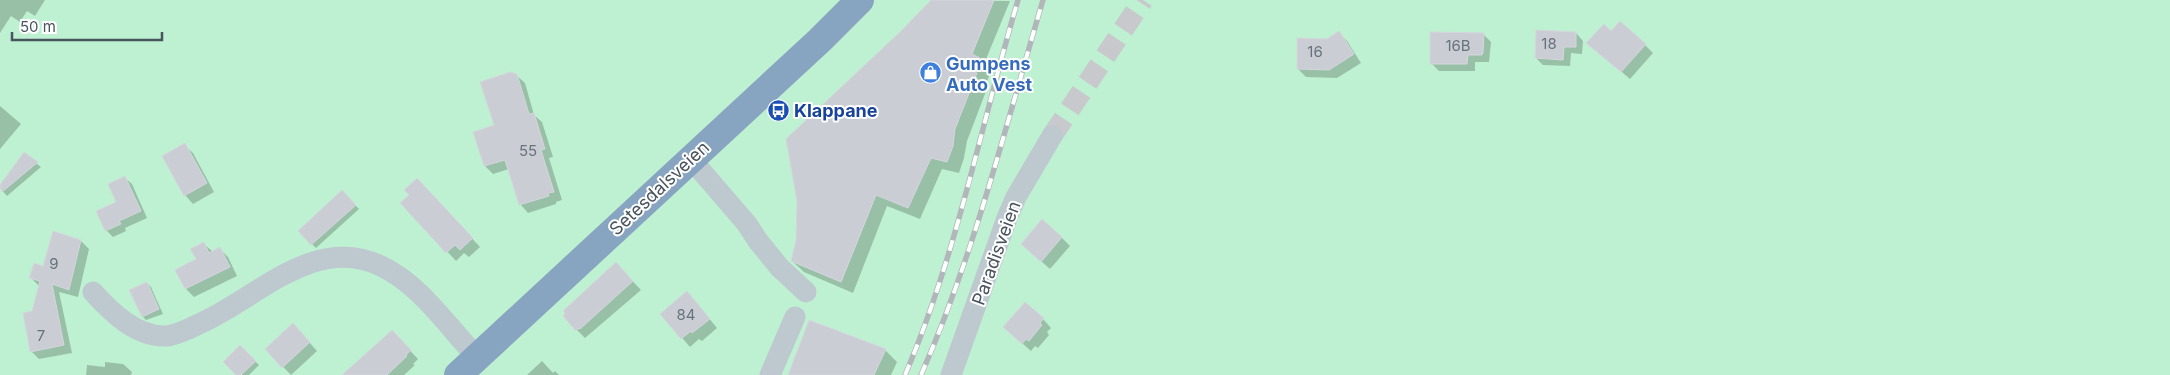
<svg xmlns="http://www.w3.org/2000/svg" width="2170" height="375" viewBox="0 0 2170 375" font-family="Inter,sans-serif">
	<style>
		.green { fill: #bef1d1 }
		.shadow { fill: #0003 }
		.building { fill: #cacdd3; stroke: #d4d7dc }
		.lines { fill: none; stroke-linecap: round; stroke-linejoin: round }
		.street-tunnel { stroke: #c8c9cc; stroke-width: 21; stroke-dasharray: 21 11; stroke-linecap: butt }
		.street { stroke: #bec8cf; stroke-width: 21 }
		.highway { stroke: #87a4c0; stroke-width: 28 }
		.rail-casing { stroke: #b2b6bb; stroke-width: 5.5 }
		.rail { stroke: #fff; stroke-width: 4; stroke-dasharray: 11; stroke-linecap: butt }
		.labels { text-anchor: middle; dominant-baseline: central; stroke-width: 4; stroke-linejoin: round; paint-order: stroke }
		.number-label { font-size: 15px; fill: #68727b }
		.shop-label { font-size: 18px; font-weight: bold; fill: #366cbe; stroke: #fff; text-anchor: start }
		.transit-label { font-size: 18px; font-weight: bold; fill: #164399; stroke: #fff; text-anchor: start }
		.street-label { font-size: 18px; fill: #48545e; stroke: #fff }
	</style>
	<rect width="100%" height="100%" fill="#f3f0f0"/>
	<rect class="green" x="0" y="0" width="2170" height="375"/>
	<g class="shadow">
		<path d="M 0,0 L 45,0 L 35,16 L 27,11 L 20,22 L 11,16 L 0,33 Z"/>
		<path d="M 933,0 L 1010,1 L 984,64 L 991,71 L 986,84 L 988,86 L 967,141 L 964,158 L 959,173 L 942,169 L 920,219 L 887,206 L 853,293 L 804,272 L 792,261 L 926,7 Z"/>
		<path d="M 1339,33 L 1347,41 L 1361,63 L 1337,78 L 1306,77 L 1298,69 L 1328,40 Z"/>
		<path d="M 1576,33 L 1583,41 L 1582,54 L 1571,53 L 1570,66 L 1543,65 L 1536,58 Z"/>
		<path d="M 1611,33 L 1645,45 L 1653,53 L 1630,79 L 1588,43 Z"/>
		<path d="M 1483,34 L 1491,42 L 1489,62 L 1475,62 L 1475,71 L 1439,71 L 1431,63 Z"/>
		<path d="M 516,75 L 525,83 L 534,115 L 542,122 L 553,157 L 549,158 L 562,200 L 556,202 L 556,204 L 528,213 L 520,204 L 509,169 L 493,174 L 485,166 L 495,126 Z"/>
		<path d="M 0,106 L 21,124 L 0,149 Z"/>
		<path d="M 184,145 L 193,153 L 214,192 L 193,204 L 185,195 Z"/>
		<path d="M 24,154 L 41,167 L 7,196 L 0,188 Z"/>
		<path d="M 125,178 L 132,184 L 147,218 L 125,228 L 126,231 L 113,237 L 106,230 Z"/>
		<path d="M 425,188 L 480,247 L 469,257 L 464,253 L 456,261 L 402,203 Z"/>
		<path d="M 342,192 L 359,209 L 316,248 L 299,231 Z"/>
		<path d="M 1062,238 L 1070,246 L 1050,269 L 1022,244 Z"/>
		<path d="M 81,241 L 89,249 L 78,297 L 59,292 L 72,353 L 39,359 L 31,351 L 33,312 L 39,286 L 31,278 Z"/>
		<path d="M 204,244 L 213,252 L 220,249 L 228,257 L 237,276 L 194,297 L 186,289 Z"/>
		<path d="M 624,272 L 641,290 L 585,338 L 577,330 Z"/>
		<path d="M 147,283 L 151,287 L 163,314 L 146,320 L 142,316 Z"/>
		<path d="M 695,301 L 717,328 L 702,341 L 699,339 L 690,347 L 661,314 Z"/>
		<path d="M 1043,319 L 1051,328 L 1047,332 L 1049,335 L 1038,348 L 1035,346 L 1031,351 L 1013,335 Z"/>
		<path d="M 301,333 L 317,351 L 291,375 L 266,349 Z"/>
		<path d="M 400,340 L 418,359 L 413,364 L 415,365 L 404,375 L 344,375 Z"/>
		<path d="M 240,347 L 259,365 L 249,375 L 238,375 Z"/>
		<path d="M 885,350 L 897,362 L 891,375 L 789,375 Z"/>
		<path d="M 542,361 L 553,373 L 555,371 L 559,375 L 527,375 Z"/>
		<path d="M 105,362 L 123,364 L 132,372 L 131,375 L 86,375 L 87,365 L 105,367 Z"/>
	</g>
	<g class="building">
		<path d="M 931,0 L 994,0 L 972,54 L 980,58 L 975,72 L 977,73 L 955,129 L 953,146 L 947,162 L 931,158 L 908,208 L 876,195 L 841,282 L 791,261 L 796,240 L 797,202 L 786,139 L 901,31 Z"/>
		<path d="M 1620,21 L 1646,44 L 1621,72 L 1586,43 L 1604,24 L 1611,31 Z"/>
		<path d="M 1536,30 L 1576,32 L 1576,47 L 1564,47 L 1563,60 L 1535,58 Z"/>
		<path d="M 1339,31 L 1354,54 L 1329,70 L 1297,69 L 1297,38 L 1327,39 Z"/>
		<path d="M 1430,32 L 1484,33 L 1483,52 L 1482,55 L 1468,55 L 1467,64 L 1430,64 Z"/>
		<path d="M 510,72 L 517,74 L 529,114 L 534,113 L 545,149 L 541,150 L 554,192 L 548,193 L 549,196 L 519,205 L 505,160 L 484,166 L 473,132 L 494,125 L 480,82 Z"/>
		<path d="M 185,143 L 207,183 L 184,196 L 162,156 Z"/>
		<path d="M 24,152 L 38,162 L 2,192 L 0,185 Z"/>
		<path d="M 125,176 L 141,211 L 119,221 L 121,224 L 105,231 L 96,211 L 116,202 L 108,184 Z"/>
		<path d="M 417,178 L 473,238 L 460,250 L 455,245 L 446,253 L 400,203 L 409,195 L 404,190 Z"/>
		<path d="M 342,190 L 356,205 L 311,245 L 298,231 Z"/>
		<path d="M 1042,219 L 1062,237 L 1041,262 L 1021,244 Z"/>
		<path d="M 53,231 L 81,240 L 69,290 L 52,284 L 64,345 L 30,352 L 23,313 L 32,311 L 40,281 L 29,278 L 34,263 L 43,266 Z"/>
		<path d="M 204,242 L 209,253 L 220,247 L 230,267 L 185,289 L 175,270 L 196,259 L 190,249 Z"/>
		<path d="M 616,262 L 633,281 L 580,329 L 579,328 L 576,331 L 563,316 L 565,313 L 563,311 Z"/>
		<path d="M 147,282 L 159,309 L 142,317 L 129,290 Z"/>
		<path d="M 687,291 L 710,319 L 692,333 L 691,331 L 681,339 L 660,314 Z"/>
		<path d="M 1025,302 L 1044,318 L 1040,323 L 1042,325 L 1029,341 L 1026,339 L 1022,344 L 1003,327 Z"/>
		<path d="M 809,320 L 886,349 L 874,375 L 788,375 Z"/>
		<path d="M 293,323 L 310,342 L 282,368 L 265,349 Z"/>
		<path d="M 392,330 L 411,350 L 406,355 L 407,356 L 387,375 L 342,375 Z"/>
		<path d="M 240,345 L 256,361 L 241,375 L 236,375 L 223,362 Z"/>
	</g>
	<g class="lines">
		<path class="street-tunnel" d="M 1052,136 L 1143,0"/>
		<g class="street">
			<path d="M 691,159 L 747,224 L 758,241 L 780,268 L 806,292"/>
			<path d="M 93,292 C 111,312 136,337 166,336 C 178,335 190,328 201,323 C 257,298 314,234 381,266 C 421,285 447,326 477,357"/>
			<path d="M 770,375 L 795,317"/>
			<path d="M 951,375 L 1007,218 L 1016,197 L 1052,136"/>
		</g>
		<path class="highway" d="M 458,375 L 820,40 L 860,0"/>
		<defs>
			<g id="rail">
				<path d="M 905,375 C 957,254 981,125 1018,0"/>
				<path d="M 921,375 C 974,255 1006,125 1043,0"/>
			</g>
		</defs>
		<use href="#rail" class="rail-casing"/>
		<use href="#rail" class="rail"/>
	</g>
	<defs>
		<symbol id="shop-disc" viewBox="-11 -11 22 22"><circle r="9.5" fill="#3f7fe0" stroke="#fff"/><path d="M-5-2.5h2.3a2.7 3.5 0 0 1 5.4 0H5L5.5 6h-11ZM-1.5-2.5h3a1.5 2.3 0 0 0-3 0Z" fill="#fff"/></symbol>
		<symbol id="bus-disc" viewBox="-11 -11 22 22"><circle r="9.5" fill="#1a4fb4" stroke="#fff"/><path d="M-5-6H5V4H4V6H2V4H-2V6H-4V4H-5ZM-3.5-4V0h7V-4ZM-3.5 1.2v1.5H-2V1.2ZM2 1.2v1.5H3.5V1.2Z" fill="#fff"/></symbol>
	</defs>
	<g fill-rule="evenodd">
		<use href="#shop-disc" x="918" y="60" width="25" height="25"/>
		<use href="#bus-disc" x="766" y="98" width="25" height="25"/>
	</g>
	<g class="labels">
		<g class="number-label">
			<text x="1549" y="43">18</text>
			<text x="1458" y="45">16B</text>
			<text x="1315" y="51">16</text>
			<text x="528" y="150">55</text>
			<text x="54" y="263">9</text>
			<text x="686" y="314">84</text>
			<text x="41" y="335">7</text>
		</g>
		<g class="shop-label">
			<text x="946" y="63">Gumpens<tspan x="946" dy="21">Auto Vest</tspan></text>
		</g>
		<g class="transit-label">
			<text x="794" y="110">Klappane</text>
		</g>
		<g class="street-label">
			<text transform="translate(659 188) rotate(-43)">Setesdalsveien</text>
			<text transform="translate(996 253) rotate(-70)">Paradisveien</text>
		</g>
	</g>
	<path d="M12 32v8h150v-8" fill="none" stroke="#48545e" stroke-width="2.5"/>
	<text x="20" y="32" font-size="15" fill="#48545e" stroke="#ffffff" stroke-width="4" paint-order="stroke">50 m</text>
</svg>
